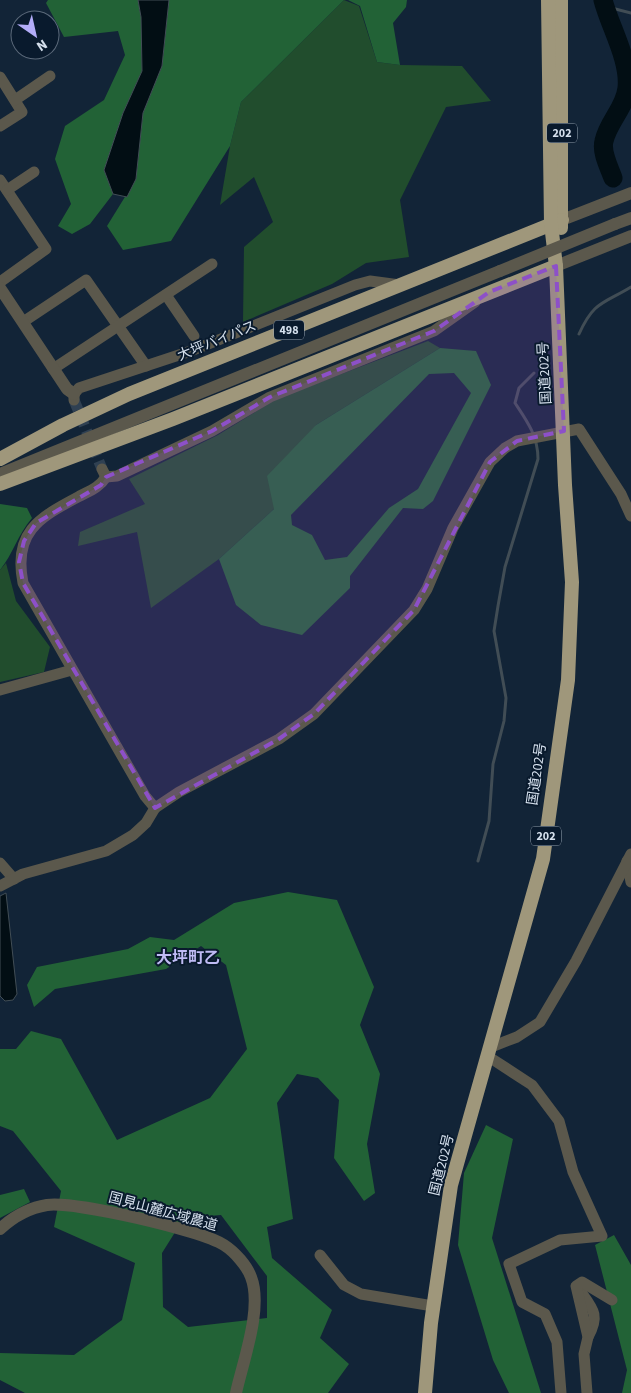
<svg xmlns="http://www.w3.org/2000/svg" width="631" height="1393" viewBox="0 0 631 1393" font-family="'Source Sans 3','Noto Sans JP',sans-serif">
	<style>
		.green { fill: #214d2d }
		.forest { fill: #226236; fill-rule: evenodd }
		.water { fill: #020e14; stroke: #414d55 }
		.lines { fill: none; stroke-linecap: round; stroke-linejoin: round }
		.stream { stroke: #414d55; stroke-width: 3 }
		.river { stroke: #020e14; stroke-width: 19 }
		.minor-tunnel { stroke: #2f4052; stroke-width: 11; stroke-dasharray: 11 5.5; stroke-linecap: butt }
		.minor { stroke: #5b584c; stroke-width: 11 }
		.tertiary { stroke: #5b584c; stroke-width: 12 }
		.trunk { stroke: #9f977b; stroke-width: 14 }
		.tertiary-bridge { stroke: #5b584c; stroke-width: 12 }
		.marked { fill: #8d50c8; fill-opacity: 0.2; stroke: #8d50c8; stroke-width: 4; stroke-dasharray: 10 6; stroke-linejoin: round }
		.labels { text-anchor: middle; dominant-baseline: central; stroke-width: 4; stroke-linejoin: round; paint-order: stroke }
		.shield { fill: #091a2d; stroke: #98a5b3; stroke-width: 1 }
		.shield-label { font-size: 12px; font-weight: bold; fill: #d5e0ed }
		.street-label { font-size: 14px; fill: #d5e0ed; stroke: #091a2d }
		.quarter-label { font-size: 16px; font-weight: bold; fill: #bfbbf4; stroke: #091a2d }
	</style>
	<rect width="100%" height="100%" fill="#122437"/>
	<g class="green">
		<path d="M 344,0 L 359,6 L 377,62 L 400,65 L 462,66 L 491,101 L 446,107 L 400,200 L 409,257 L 366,263 L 332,284 L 243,322 L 244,247 L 273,222 L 254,177 L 220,205 L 230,146 L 241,102 Z"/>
		<path d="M 428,341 L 440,348 L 316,425 L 274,509 L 219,559 L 151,608 L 137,532 L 78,546 L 80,532 L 145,504 L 129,479 L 218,435 L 276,399 Z"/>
		<path d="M 6,563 L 16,601 L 50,647 L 44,672 L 0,682 L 0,570 Z"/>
	</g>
	<g class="forest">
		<path d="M 48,0 L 138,0 L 141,17 L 142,71 L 123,113 L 104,170 L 113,194 L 90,224 L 72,234 L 58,226 L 71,204 L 55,159 L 65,126 L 104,100 L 125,55 L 118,31 L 64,37 L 46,3 Z"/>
		<path d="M 169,0 L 344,0 L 241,102 L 230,146 L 171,241 L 123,250 L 107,226 L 136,179 L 143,113 L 162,66 Z"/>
		<path d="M 348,0 L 407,0 L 406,7 L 393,23 L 400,65 L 377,62 L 360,6 Z"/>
		<path d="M 440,348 L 476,351 L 491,385 L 433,501 L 423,509 L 403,508 L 350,576 L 350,588 L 302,635 L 261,625 L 236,605 L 219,559 L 274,509 L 267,476 L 316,425 ZM 454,373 L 471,393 L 418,489 L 389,508 L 347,557 L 325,560 L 312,535 L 292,525 L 291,515 L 429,374 Z"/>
		<path d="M 0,504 L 27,508 L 32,518 C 18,534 13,554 0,570 Z"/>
		<path d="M 288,892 L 337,900 L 374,987 L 360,1025 L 380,1074 L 367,1144 L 375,1193 L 364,1201 L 334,1158 L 339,1100 L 318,1078 L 297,1074 L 277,1103 L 293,1219 L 267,1227 L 272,1258 L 332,1310 L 320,1338 L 349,1364 L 328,1393 L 25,1393 L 0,1380 L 0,1353 L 74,1355 L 122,1320 L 135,1263 L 54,1227 L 61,1191 L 13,1131 L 0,1126 L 0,1049 L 16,1049 L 31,1031 L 61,1039 L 117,1140 L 210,1098 L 247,1049 L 226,965 L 201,946 L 166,969 L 55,989 L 34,1007 L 27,985 L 37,967 L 128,949 L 150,937 L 174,940 L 234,903 ZM 221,1215 L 267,1276 L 267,1318 L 188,1327 L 163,1307 L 162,1253 L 184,1218 Z"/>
		<path d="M 486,1125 L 513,1139 L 492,1238 L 541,1393 L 509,1393 L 493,1360 L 458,1245 L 464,1173 Z"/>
		<path d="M 24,1189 L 30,1202 L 0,1218 L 0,1195 Z"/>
		<path d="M 614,1235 L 631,1265 L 631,1393 L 622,1393 L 627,1370 L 595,1245 Z"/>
	</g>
	<g class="water">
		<path d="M 138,0 L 169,0 L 162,66 L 143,113 L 136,179 L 127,197 L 113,194 L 104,170 L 123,113 L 142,71 L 141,17 Z"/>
		<path d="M 6,893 L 17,994 L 13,1000 L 5,1001 L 0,996 L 0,896 Z"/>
	</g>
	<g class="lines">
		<g class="stream">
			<path d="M 604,6 L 631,13"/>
			<path d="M 579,334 C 594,301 603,304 631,287"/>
			<path d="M 478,861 L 489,821 L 493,764 L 504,721 L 506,698 L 494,631 L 498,606 L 505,567 L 538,459 C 538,436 527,421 515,403 L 519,388 L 534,373"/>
		</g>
		<path class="river" d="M 603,0 C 610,27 630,60 627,88 C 625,108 608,122 604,141 C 601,152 609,167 613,178"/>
		<path class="minor-tunnel" d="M 74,400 L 102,469"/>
		<g class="minor">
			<path d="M 0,77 L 22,112 L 0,126"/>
			<path d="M 15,100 L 50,76"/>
			<path d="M 0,180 L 46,249 L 0,282"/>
			<path d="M 7,190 L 34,172"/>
			<path d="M 166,295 L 194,336"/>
			<path d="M 23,322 L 86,280 L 146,366"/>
			<path d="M 53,369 L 212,264"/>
			<path d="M 74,400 L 74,394 L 79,388 L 191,351 L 355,285 L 370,281 L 400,285"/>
			<path d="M 102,469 L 106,477 L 117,476 L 212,431 L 270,397 L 434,331 L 475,302"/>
			<path d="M 106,477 C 99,488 89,491 78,497 C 38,518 13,533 23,583 L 145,796 L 155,808"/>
			<path d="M 0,690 L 72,670"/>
			<path d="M 627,861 L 631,882"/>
			<path d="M 0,863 L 14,879"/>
			<path d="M 0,886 L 23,874 L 106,851 L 133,835 L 146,823 L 155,808 L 179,792 L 279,739 L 314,714 L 414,610 L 427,589 L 453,528 L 490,462 L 505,448 L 517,441 L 579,429 L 621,494 L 631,516"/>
			<path d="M 491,1047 L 517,1037 L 540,1022 L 576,961 L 631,854"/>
			<path d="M 489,1057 L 532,1085 L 559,1121 L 573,1172 L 602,1236 L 560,1240 L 509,1264 L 522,1302 L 545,1314 L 557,1342 L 561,1393"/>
			<path d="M 320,1255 L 344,1285 L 361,1294 L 433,1306"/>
			<path d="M 578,1288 C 592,1308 601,1314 588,1337"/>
			<path d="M 587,1393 L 584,1354 L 588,1337 L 576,1286 L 582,1282 L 612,1300"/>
		</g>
		<g class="tertiary">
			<path d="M 562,220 L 631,193"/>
			<path d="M 615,224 L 631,218"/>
			<path d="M 556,266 L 631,236"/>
			<path d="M 0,288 L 67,389 L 74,394"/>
			<path d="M 0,474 L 500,271"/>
			<path d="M 0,1229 C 13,1217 28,1208 47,1205 C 75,1201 200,1230 224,1245 C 235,1252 247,1266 251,1277 C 263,1308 243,1361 236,1393"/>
		</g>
		<g class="trunk">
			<path d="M 561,0 L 561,228"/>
			<path d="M 0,459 L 63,425 L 129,394 L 562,220"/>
			<path d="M 0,484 L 173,419 L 556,266"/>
			<path d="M 425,1393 L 431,1323 L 451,1185 L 543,859 L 568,680 L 572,582 L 565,485 L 556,266 L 551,224 L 548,0"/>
		</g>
		<path class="tertiary-bridge" d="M 500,271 L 615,224"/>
	</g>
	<path class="marked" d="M 556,266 L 564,431 L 517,441 L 490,462 L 414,610 L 314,714 L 279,739 L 155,808 L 23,583 L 19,562 L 24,541 L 36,523 L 101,485 L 106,477 L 212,431 L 270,397 L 434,331 L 489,292 Z"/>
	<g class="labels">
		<g class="shield">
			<rect x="547" y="123.5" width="30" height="19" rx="4"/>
			<rect x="274" y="320.5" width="30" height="19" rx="4"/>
			<rect x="531" y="826.5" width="30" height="19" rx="4"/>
		</g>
		<g class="shield-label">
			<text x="562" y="133">202</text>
			<text x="289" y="330">498</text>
			<text x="546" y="836">202</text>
		</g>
		<g class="street-label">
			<text transform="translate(217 341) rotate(-22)">大坪バイパス</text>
			<text transform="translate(545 373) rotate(-93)">国道202号</text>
			<text transform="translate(537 774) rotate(-82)">国道202号</text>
			<text transform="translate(442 1165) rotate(-76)">国道202号</text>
			<text transform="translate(163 1212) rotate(15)">国見山麓広域農道</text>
		</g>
		<g class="quarter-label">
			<text x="188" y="958">大坪町乙</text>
		</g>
	</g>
	<g transform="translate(35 35) rotate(146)"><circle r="24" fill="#091a2d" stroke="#5b697a"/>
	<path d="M0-4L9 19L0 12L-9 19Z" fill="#b3adf9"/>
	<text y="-8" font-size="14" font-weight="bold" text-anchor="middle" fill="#d5e0ed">N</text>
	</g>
</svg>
